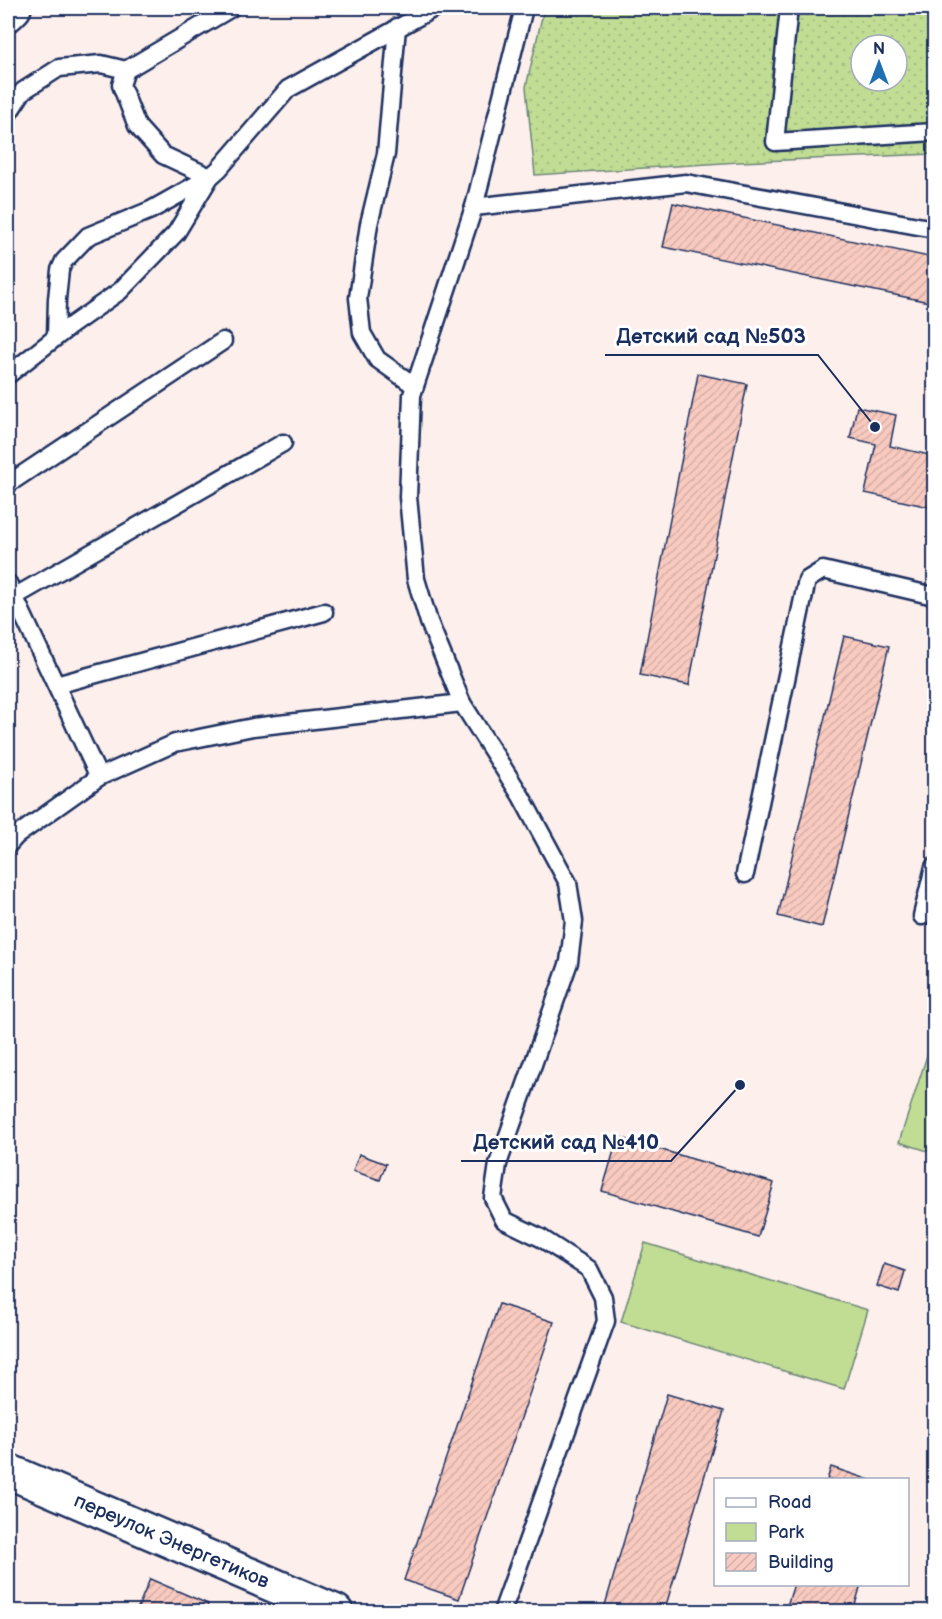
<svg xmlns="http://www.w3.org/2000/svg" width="942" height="1619" viewBox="0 0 942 1619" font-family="'Balsamiq Sans',sans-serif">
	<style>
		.park { fill: #c1dd94; stroke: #6e8679; stroke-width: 1.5 }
		.garden { fill: url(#garden-dots); stroke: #6e8679; stroke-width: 1.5; fill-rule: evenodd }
		.building { fill: url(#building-hatch); stroke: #1b2f5e; stroke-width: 1.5 }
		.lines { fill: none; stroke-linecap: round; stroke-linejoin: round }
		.service-casing { stroke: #1b2f5e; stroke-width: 21 }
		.minor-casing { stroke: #1b2f5e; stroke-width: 38 }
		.service { stroke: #fff; stroke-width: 16 }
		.minor { stroke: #fff; stroke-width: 33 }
		.labels { text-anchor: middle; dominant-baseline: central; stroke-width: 6; stroke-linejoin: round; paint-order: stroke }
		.street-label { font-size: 20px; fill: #1b2f5e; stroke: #fff }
		.leader { fill: none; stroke: #1b2f5e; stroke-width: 2 }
		.callout-dot { fill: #1b2f5e; stroke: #fff; stroke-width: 2 }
		.callout-label { font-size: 21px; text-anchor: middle; font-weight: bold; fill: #1b2f5e; stroke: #fff; stroke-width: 6; stroke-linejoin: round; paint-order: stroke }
	</style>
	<defs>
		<pattern id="garden-dots" width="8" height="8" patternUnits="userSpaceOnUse" patternTransform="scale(1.5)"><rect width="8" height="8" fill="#c1dd94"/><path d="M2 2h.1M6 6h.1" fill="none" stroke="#a5be82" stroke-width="1.8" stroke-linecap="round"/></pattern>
		<pattern id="building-hatch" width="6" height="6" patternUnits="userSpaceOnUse" patternTransform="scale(1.5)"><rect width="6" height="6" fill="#f9cabf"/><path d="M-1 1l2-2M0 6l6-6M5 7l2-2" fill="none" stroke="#d5aea7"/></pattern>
	</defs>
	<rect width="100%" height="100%" fill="#fdefec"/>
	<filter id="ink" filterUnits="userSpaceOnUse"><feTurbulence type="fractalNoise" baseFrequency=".0167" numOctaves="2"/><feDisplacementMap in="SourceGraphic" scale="12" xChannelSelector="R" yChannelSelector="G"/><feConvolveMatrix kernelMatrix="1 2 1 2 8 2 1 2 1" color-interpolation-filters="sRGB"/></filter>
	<g filter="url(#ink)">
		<g class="park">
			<path d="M 933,1037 L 934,1037 L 934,1153 L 899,1142 Z"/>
			<path d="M 645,1243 L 868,1310 L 844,1389 L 621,1322 Z"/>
		</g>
		<path class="garden" d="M 544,8 L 934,8 L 934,154 L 739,162 L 535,175 L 526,87 ZM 861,45 L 897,45 L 897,81 L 861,81 Z"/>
		<g class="building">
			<path d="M 673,203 L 934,258 L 934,303 L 663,247 Z"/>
			<path d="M 698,374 L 747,384 L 689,685 L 640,675 Z"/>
			<path d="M 857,407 L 896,415 L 890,446 L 934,456 L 934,508 L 865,493 L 876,444 L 850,438 Z"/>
			<path d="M 844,636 L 889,646 L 822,927 L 778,916 Z"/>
			<path d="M 618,1137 L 774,1183 L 758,1237 L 602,1191 Z"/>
			<path d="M 359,1154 L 386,1164 L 380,1180 L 353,1171 Z"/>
			<path d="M 884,1264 L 905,1271 L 899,1293 L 877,1286 Z"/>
			<path d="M 499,1304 L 554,1322 L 459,1599 L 404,1580 Z"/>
			<path d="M 667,1394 L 724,1411 L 664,1612 L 603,1612 Z"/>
			<path d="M 831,1467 L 870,1480 L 827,1480 Z"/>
			<path d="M 150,1579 L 208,1604 L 205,1612 L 136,1612 Z"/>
			<path d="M 794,1584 L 861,1584 L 853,1612 L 785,1612 Z"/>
		</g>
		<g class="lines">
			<defs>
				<g id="service">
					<path d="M 789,8 L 775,142 L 934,132"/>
					<path d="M 397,27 L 386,154 L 369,224 L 358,298 L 362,333 L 377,359 L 415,386"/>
					<path d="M 8,114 L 23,91 L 59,68 L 101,64 L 126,70"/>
					<path d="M 210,177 L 163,155 L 137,126 L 121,85 L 126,70 L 231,8"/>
					<path d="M 474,207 L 686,183 L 934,229"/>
					<path d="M 56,337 L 57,299 L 60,270 L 64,261 L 88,236 L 151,210 L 208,178"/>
					<path d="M 8,375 L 69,327 L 120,291 L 176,233 L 210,177 L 219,169 L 288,89 L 434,8"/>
					<path d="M 8,484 L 223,341"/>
					<path d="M 8,583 L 99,777"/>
					<path d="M 14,597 L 283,443"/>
					<path d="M 56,685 L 324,612"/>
					<path d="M 8,845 L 16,836 L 99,777 L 175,743 L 253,727 L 462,703"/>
					<path d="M 745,874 L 807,580 L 823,570 L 934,596"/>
					<path d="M 922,916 L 934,867"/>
					<path d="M 502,1612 L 606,1321 L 603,1297 L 589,1269 L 541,1238 L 504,1220 L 493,1198 L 498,1164 L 569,962 L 574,921 L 568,883 L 521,796 L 462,703 L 429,622 L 416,579 L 408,497 L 412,395 L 474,207 L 524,8"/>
				</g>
				<g id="minor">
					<path d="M 8,14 L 14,8"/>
					<path id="s1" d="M 8,1471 L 336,1612"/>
				</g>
			</defs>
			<use href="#service" class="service-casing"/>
			<use href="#minor" class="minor-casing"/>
			<use href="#service" class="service"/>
			<use href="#minor" class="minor"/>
		</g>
	</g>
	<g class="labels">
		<g class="street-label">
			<text stroke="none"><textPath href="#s1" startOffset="178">переулок Энергетиков</textPath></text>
		</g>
	</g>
	<path class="leader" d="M875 427L818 355H605M740 1085L671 1161H461"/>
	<g class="callout-dot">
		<circle cx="875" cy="427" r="6"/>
		<circle cx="740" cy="1085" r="6"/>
	</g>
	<g class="callout-label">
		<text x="711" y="343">Детский сад №503</text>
		<text x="566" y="1149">Детский сад №410</text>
	</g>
	<rect width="942" height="1619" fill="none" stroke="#fff" stroke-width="30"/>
	<rect x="15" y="15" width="912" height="1589" fill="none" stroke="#1b2f5e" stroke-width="2" filter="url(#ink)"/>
	<rect x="714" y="1478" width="195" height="108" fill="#ffffff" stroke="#a4acbf" stroke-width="1.5"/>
	<rect x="726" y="1498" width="30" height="9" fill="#ffffff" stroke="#a4acbf" stroke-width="1.5"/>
	<text x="768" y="1508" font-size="18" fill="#1b2f5e">Road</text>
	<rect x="726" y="1523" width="30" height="18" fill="#c1dd94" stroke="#a4acbf" stroke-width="1.5"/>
	<text x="768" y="1538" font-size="18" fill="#1b2f5e">Park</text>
	<rect x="726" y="1553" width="30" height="18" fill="url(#building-hatch)" stroke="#a4acbf" stroke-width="1.5"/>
	<text x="768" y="1568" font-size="18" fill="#1b2f5e">Building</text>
	<g transform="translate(879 63)"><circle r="28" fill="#ffffff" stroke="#a4acbf" stroke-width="1.5"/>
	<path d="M0-4.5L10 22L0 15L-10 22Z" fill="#1f6fb2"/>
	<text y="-9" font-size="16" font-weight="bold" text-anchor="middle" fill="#1b2f5e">N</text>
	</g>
</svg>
